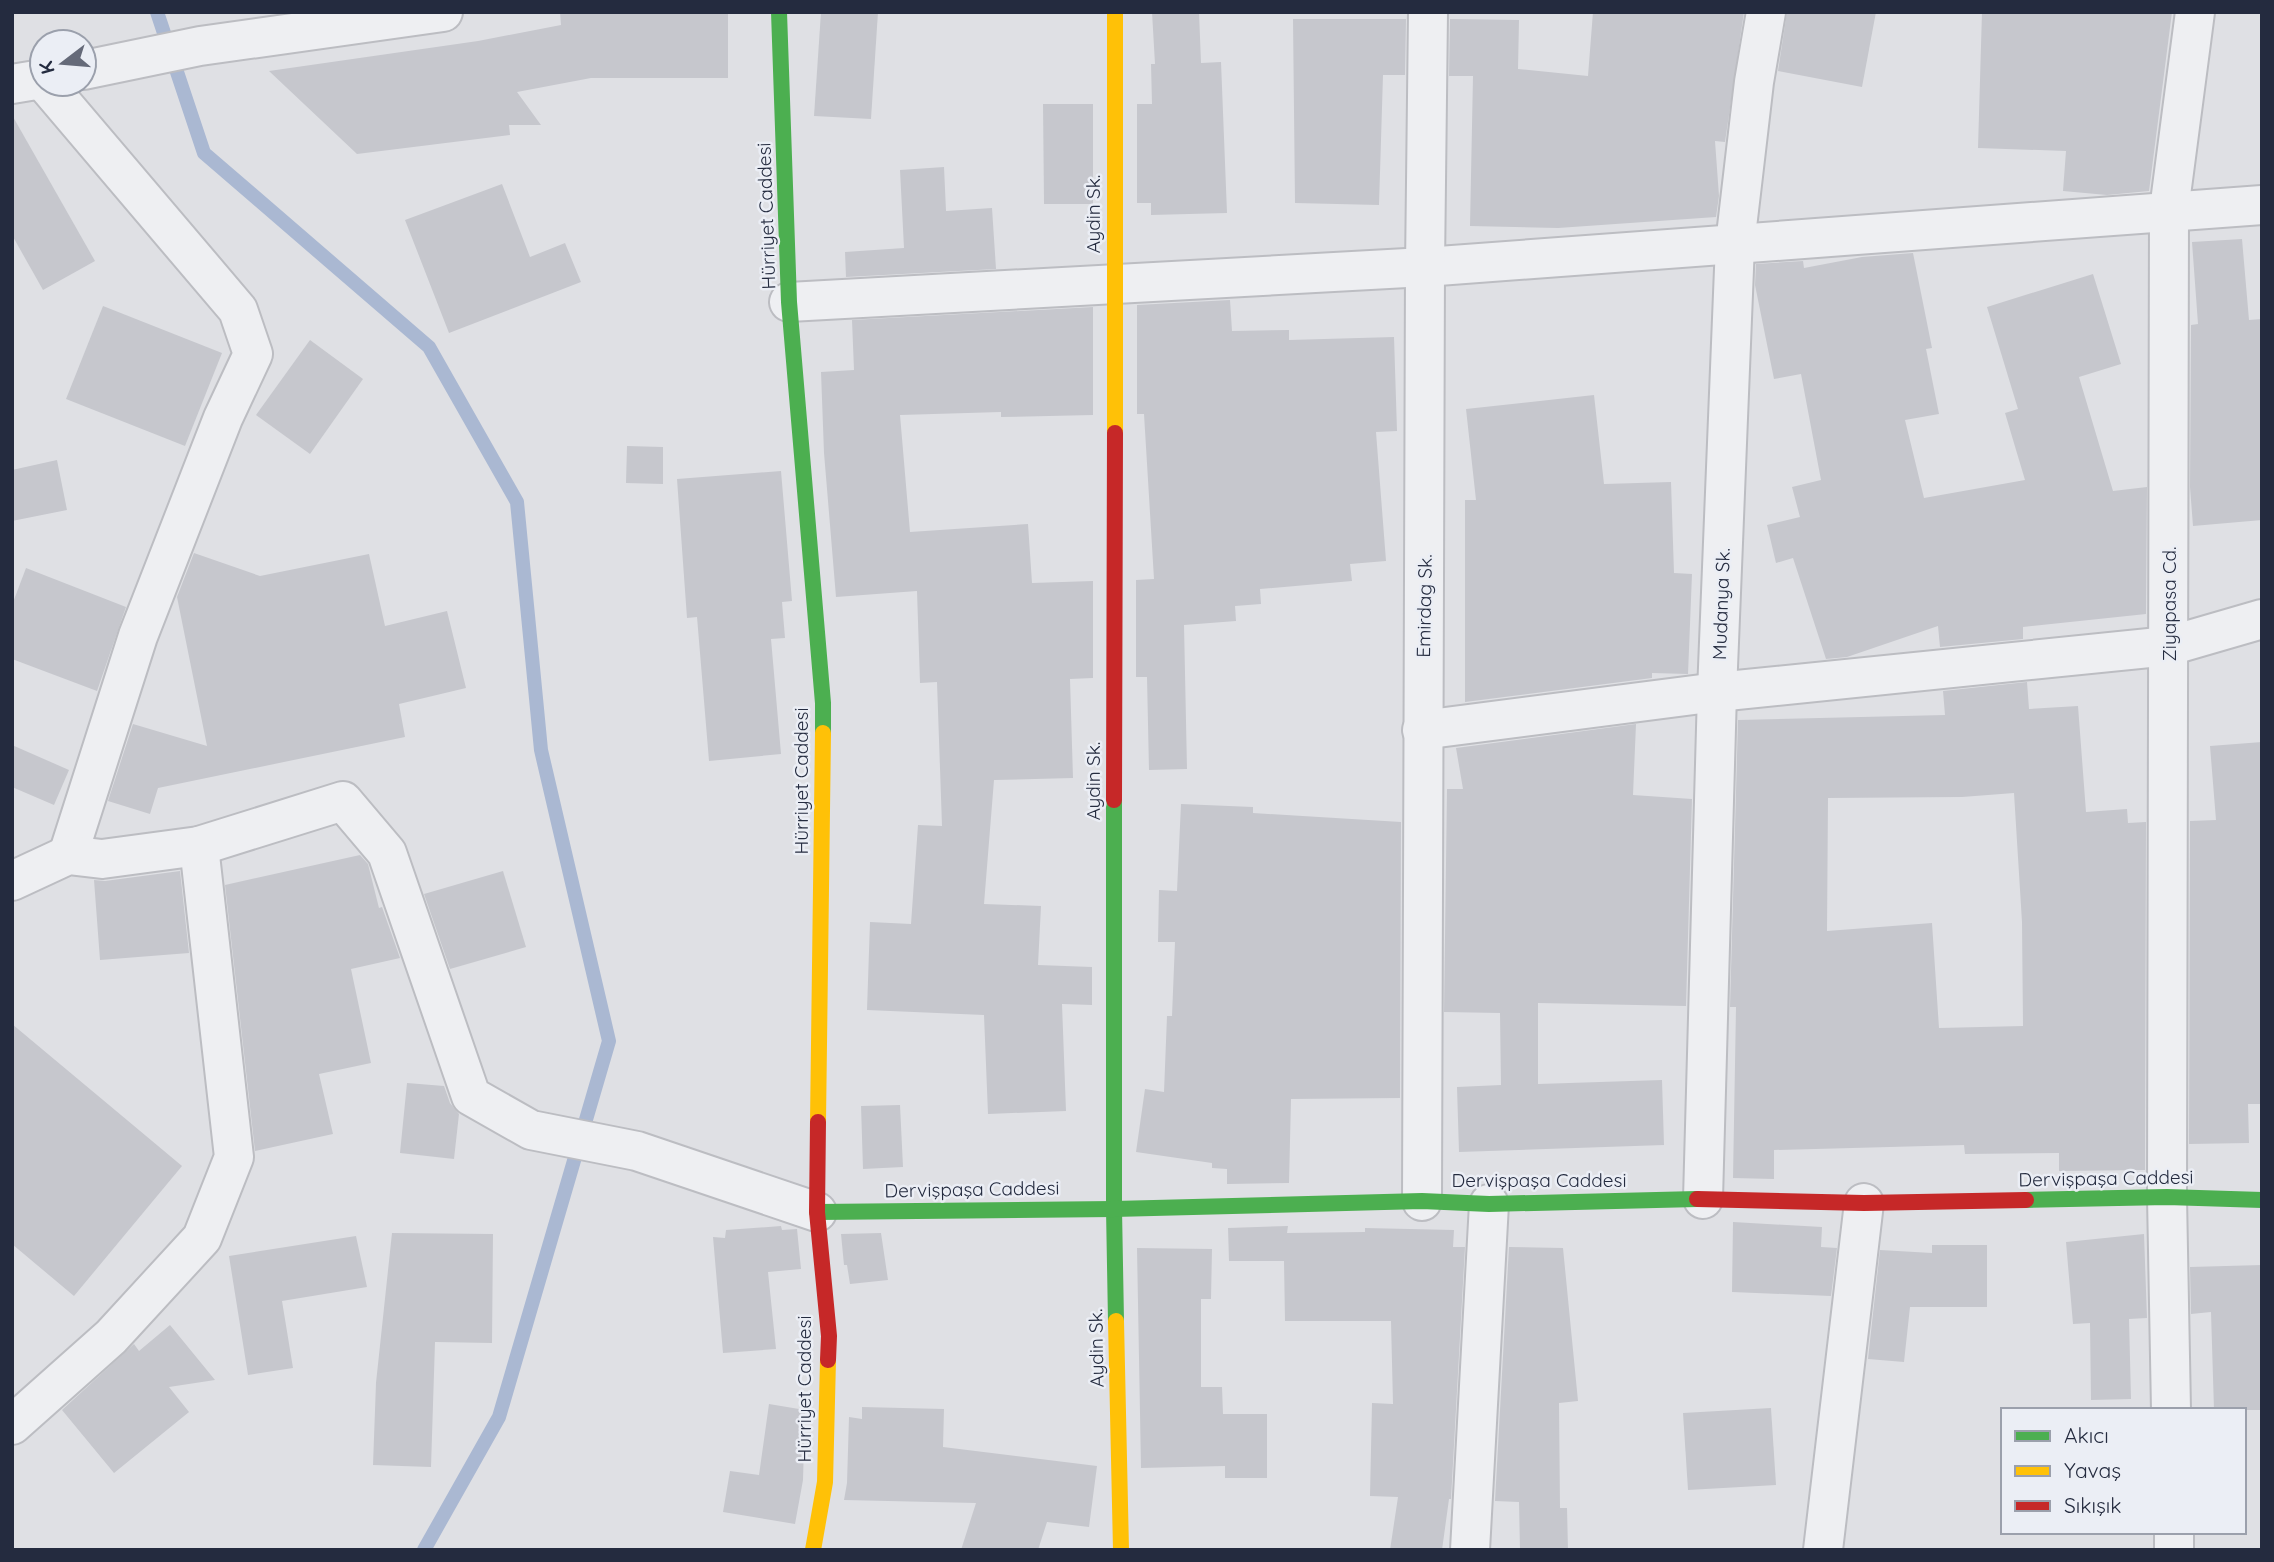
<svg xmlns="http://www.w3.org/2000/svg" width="2274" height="1562" viewBox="0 0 2274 1562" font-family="Quicksand,sans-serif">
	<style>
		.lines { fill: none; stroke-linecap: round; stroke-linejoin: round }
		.stream { stroke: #aab8d2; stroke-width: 14 }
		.building { fill: #c6c7cd; fill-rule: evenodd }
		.street-casing { stroke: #bcbdc2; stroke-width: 42 }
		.street { stroke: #eeeff2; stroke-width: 38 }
		.fast { stroke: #4caf50; stroke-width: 16 }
		.slow { stroke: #ffc107; stroke-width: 16 }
		.jam { stroke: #c62828; stroke-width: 16 }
		.labels { text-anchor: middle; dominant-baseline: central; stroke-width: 5; stroke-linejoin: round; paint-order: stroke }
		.street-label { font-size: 19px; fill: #242b3f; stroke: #ebeef5 }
	</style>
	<rect width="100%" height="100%" fill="#dfe0e4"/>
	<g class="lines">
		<path class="stream" d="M 157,12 L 204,153 L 429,347 L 517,502 L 541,750 L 609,1041 L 499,1417 L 424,1550"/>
	</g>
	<g class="building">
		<path d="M 560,12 L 728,12 L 728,78 L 591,78 L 517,92 L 541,125 L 509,125 L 510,135 L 357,154 L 269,71 L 478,41 L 561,25 Z"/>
		<path d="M 821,12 L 878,12 L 871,119 L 814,116 Z"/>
		<path d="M 1152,12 L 1199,12 L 1201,63 L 1221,62 L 1227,213 L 1151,215 L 1151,203 L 1137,203 L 1137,104 L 1152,104 L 1151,64 L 1155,64 Z"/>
		<path d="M 1593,12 L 1744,12 L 1725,142 L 1715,141 L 1719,196 L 1716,217 L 1558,228 L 1470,226 L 1473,76 L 1449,76 L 1450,19 L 1519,20 L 1518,69 L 1588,76 Z"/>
		<path d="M 1787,12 L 1876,12 L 1862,87 L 1778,71 Z"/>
		<path d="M 1982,12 L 2172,12 L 2149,191 L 2107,195 L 2063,191 L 2066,151 L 1978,148 Z"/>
		<path d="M 1293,19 L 1406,19 L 1405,75 L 1383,75 L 1379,205 L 1295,203 Z"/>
		<path d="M 1043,104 L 1093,104 L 1093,204 L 1044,204 Z"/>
		<path d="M 12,115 L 95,261 L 43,290 L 12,235 Z"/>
		<path d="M 944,167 L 946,211 L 992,208 L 996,269 L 846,277 L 845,252 L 904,248 L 900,170 Z"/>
		<path d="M 502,184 L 530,257 L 565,243 L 581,282 L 449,333 L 405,220 Z"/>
		<path d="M 2242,239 L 2249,320 L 2262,319 L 2262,520 L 2193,526 L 2190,487 L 2191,325 L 2198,324 L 2192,242 Z"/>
		<path d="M 1913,253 L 1932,348 L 1926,349 L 1939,414 L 1905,420 L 1924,498 L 2025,480 L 2005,413 L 2018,409 L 1987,307 L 2093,274 L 2121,364 L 2079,377 L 2113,491 L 2147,487 L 2146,614 L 2023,627 L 2023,639 L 1940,647 L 1938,626 L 1847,657 L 1826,659 L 1793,558 L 1776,563 L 1767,525 L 1800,517 L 1792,487 L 1821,480 L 1801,374 L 1774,379 L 1755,285 L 1756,264 L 1803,261 L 1804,268 L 1862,257 Z"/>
		<path d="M 1230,300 L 1232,331 L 1289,330 L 1289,340 L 1394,337 L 1397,431 L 1376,432 L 1386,561 L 1350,564 L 1352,581 L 1260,589 L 1261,604 L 1235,606 L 1236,621 L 1184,625 L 1187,769 L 1149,770 L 1147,677 L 1136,677 L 1136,580 L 1154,579 L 1144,414 L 1137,414 L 1137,305 Z"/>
		<path d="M 103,306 L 222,353 L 185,446 L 66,399 Z"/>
		<path d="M 1093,307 L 1093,415 L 1001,417 L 1001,412 L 900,415 L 910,532 L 1028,524 L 1032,583 L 1093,581 L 1093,678 L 1070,679 L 1073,778 L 994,780 L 984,904 L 1041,906 L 1038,965 L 1092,967 L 1092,1005 L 1062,1004 L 1066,1111 L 988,1114 L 984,1015 L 867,1010 L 870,922 L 911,924 L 918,825 L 942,826 L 937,682 L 920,683 L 917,591 L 836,597 L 824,453 L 821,372 L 854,370 L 852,320 Z"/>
		<path d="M 310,340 L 363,379 L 310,454 L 256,415 Z"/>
		<path d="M 1594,395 L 1604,484 L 1671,482 L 1674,573 L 1692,574 L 1688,674 L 1652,673 L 1652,678 L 1465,702 L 1465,500 L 1476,500 L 1466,409 Z"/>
		<path d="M 627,446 L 663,447 L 663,484 L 626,483 Z"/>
		<path d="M 57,460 L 67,510 L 12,521 L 12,470 Z"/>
		<path d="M 781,471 L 792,601 L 782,602 L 785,638 L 771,639 L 781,754 L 709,761 L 697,617 L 687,618 L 677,479 Z"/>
		<path d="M 194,553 L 260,576 L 369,554 L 385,626 L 447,611 L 466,688 L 399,704 L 405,737 L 158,788 L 150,814 L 108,801 L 133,724 L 207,746 L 177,597 Z"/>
		<path d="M 26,568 L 126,607 L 97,691 L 12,659 L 12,605 Z"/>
		<path d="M 2027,682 L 2029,709 L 2078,706 L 2086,812 L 2127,809 L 2128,823 L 2146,822 L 2145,1170 L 2059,1171 L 2059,1153 L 1965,1154 L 1964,1145 L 1774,1150 L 1774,1179 L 1733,1178 L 1736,1007 L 1730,1007 L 1738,720 L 1945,715 L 1943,691 ZM 2014,793 L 2022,922 L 2023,1026 L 1939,1028 L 1932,923 L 1827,931 L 1828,798 L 1962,797 Z"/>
		<path d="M 1636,724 L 1633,795 L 1692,799 L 1686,1006 L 1538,1003 L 1538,1084 L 1662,1080 L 1664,1145 L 1459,1152 L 1457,1087 L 1501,1085 L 1500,1013 L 1444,1012 L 1447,789 L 1463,789 L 1456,748 Z"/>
		<path d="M 2262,742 L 2262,1104 L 2248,1104 L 2249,1143 L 2189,1144 L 2190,821 L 2216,820 L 2210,746 Z"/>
		<path d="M 12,745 L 69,770 L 54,805 L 12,787 Z"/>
		<path d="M 1181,804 L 1253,807 L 1253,813 L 1401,822 L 1400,1098 L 1291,1099 L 1289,1183 L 1227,1184 L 1227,1169 L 1212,1168 L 1212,1163 L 1136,1152 L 1145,1089 L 1164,1092 L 1167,1016 L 1172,1016 L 1175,942 L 1158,942 L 1159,890 L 1177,891 Z"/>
		<path d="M 360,855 L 368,864 L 379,908 L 382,907 L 400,958 L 351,969 L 371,1063 L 319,1074 L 333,1134 L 255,1151 L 225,885 Z"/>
		<path d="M 180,871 L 189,953 L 100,960 L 94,880 L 105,881 Z"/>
		<path d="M 503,871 L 526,947 L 450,969 L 424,894 Z"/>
		<path d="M 12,1024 L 182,1166 L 74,1296 L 12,1244 Z"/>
		<path d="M 407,1083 L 444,1086 L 450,1103 L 459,1114 L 454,1159 L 400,1153 Z"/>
		<path d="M 900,1105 L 903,1167 L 863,1169 L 861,1106 Z"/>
		<path d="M 1733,1222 L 1822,1227 L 1821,1247 L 1837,1248 L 1831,1296 L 1732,1292 Z"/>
		<path d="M 781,1226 L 782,1230 L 797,1229 L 801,1269 L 768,1272 L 776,1349 L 723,1353 L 713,1237 L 725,1238 L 726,1230 Z"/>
		<path d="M 1288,1226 L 1287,1233 L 1365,1232 L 1365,1228 L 1454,1230 L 1453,1247 L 1465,1247 L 1451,1499 L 1449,1499 L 1442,1550 L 1390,1550 L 1398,1497 L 1370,1496 L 1372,1403 L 1393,1404 L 1391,1321 L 1285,1321 L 1284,1261 L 1229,1261 L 1228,1228 Z"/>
		<path d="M 392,1233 L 493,1234 L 492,1343 L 435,1342 L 431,1467 L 373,1465 L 376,1383 Z"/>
		<path d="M 881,1233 L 888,1280 L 850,1284 L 847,1265 L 844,1265 L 841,1234 Z"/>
		<path d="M 2144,1234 L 2147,1318 L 2129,1319 L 2131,1399 L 2091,1400 L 2090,1323 L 2073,1324 L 2066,1242 Z"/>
		<path d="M 356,1236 L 367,1287 L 282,1301 L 293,1368 L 248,1375 L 229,1256 Z"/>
		<path d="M 1932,1245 L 1987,1245 L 1987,1307 L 1910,1307 L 1904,1362 L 1868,1359 L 1880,1250 L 1932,1253 Z"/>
		<path d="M 1509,1247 L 1563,1248 L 1578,1401 L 1559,1403 L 1560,1508 L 1567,1508 L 1568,1550 L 1520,1550 L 1519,1502 L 1495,1501 Z"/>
		<path d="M 1137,1248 L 1212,1249 L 1211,1299 L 1201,1299 L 1201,1387 L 1222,1387 L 1223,1414 L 1267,1414 L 1267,1478 L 1225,1478 L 1225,1466 L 1141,1468 Z"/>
		<path d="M 2262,1265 L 2262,1410 L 2214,1410 L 2211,1312 L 2191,1314 L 2190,1267 Z"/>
		<path d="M 170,1325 L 215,1380 L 169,1387 L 189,1412 L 114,1473 L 62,1410 L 134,1344 L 139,1351 Z"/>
		<path d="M 769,1404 L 805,1410 L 803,1480 L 795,1524 L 723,1512 L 730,1471 L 759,1475 Z"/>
		<path d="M 862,1407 L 944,1409 L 943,1447 L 1097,1466 L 1089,1527 L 1047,1522 L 1038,1550 L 961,1550 L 976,1503 L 844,1500 L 847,1483 L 849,1417 L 862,1419 Z"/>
		<path d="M 1771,1408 L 1776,1485 L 1688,1490 L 1683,1413 Z"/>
	</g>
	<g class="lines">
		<defs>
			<g id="street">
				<path d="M 84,70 L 200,46 L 443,12"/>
				<path d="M 12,84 L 42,79"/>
				<path d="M 46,84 L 238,310 L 253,354 L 223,418 L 138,636 L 68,855"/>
				<path d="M 789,302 L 1425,267 L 2262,205"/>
				<path d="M 1422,730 L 1717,692 L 2169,646 L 2262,619"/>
				<path d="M 12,881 L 68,855 L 102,859 L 199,846 L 343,801 L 387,853 L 471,1096 L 531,1130 L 637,1151 L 817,1212"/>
				<path d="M 1703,1199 L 1717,692 L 1735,244 L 1754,82 L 1766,12"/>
				<path d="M 1422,1201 L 1425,267 L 1428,12"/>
				<path d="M 2171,1410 L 2167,1197 L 2169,210 L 2195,12"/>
				<path d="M 12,1425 L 111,1337 L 202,1238 L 234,1157 L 199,846"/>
				<path d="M 2174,1532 L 2174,1550"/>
				<path d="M 1470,1550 L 1489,1204"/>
				<path d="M 1823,1550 L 1864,1203"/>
			</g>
		</defs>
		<use href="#street" class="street-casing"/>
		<use href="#street" class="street"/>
		<g class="fast">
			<path d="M 779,12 L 789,302 L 823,703 L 823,733"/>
			<path d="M 1114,800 L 1114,1209 L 1116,1321"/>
			<path d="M 2026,1200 L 2167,1197 L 2262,1200"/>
			<path d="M 817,1212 L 1114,1209 L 1422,1201 L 1489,1204 L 1697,1199"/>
		</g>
		<g class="slow">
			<path d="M 1115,433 L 1115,12"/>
			<path d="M 818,1122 L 823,733"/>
			<path d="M 1116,1321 L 1121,1550"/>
			<path d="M 813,1550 L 825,1482 L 828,1360"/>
		</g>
		<g class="jam">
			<path d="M 1114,800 L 1115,433"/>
			<path d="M 818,1122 L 817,1212 L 829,1336 L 828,1360"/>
			<path d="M 1697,1199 L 1864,1203 L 2026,1200"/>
		</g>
	</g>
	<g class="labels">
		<g class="street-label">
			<text transform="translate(1093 214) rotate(-90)">Aydin Sk.</text>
			<text transform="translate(766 216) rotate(-92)">Hürriyet Caddesi</text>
			<text transform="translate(1721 604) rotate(-88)">Mudanya Sk.</text>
			<text transform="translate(2169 604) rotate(-90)">Ziyapasa Cd.</text>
			<text transform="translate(1424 606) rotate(-89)">Emirdag Sk.</text>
			<text transform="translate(801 781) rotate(-90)">Hürriyet Caddesi</text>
			<text transform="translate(1093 781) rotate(-90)">Aydin Sk.</text>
			<text transform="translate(2106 1178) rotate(-1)">Dervişpaşa Caddesi</text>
			<text x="1539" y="1180">Dervişpaşa Caddesi</text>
			<text transform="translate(972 1189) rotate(-1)">Dervişpaşa Caddesi</text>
			<text transform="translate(1096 1348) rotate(-91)">Aydin Sk.</text>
			<text transform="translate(804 1389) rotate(-90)">Hürriyet Caddesi</text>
		</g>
	</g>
	<rect width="2274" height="1562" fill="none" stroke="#242b3f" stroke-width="28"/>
	<rect x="2001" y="1408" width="245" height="126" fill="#ebeef5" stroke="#9ba0ac" stroke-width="2"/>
	<rect x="2015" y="1431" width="35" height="10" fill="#4caf50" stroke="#9ba0ac" stroke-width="2"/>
	<text x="2064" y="1443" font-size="21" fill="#242b3f">Akıcı</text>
	<rect x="2015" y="1466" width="35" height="10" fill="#ffc107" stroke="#9ba0ac" stroke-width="2"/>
	<text x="2064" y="1478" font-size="21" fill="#242b3f">Yavaş</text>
	<rect x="2015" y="1501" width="35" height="10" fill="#c62828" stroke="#9ba0ac" stroke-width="2"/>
	<text x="2064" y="1513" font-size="21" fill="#242b3f">Sıkışık</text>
	<g transform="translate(63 63) rotate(254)"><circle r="33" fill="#ebeef5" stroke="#9ba0ac" stroke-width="2"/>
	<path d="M0-5L12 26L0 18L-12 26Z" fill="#656a79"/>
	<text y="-10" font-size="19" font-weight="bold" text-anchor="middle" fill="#242b3f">K</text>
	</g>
</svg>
